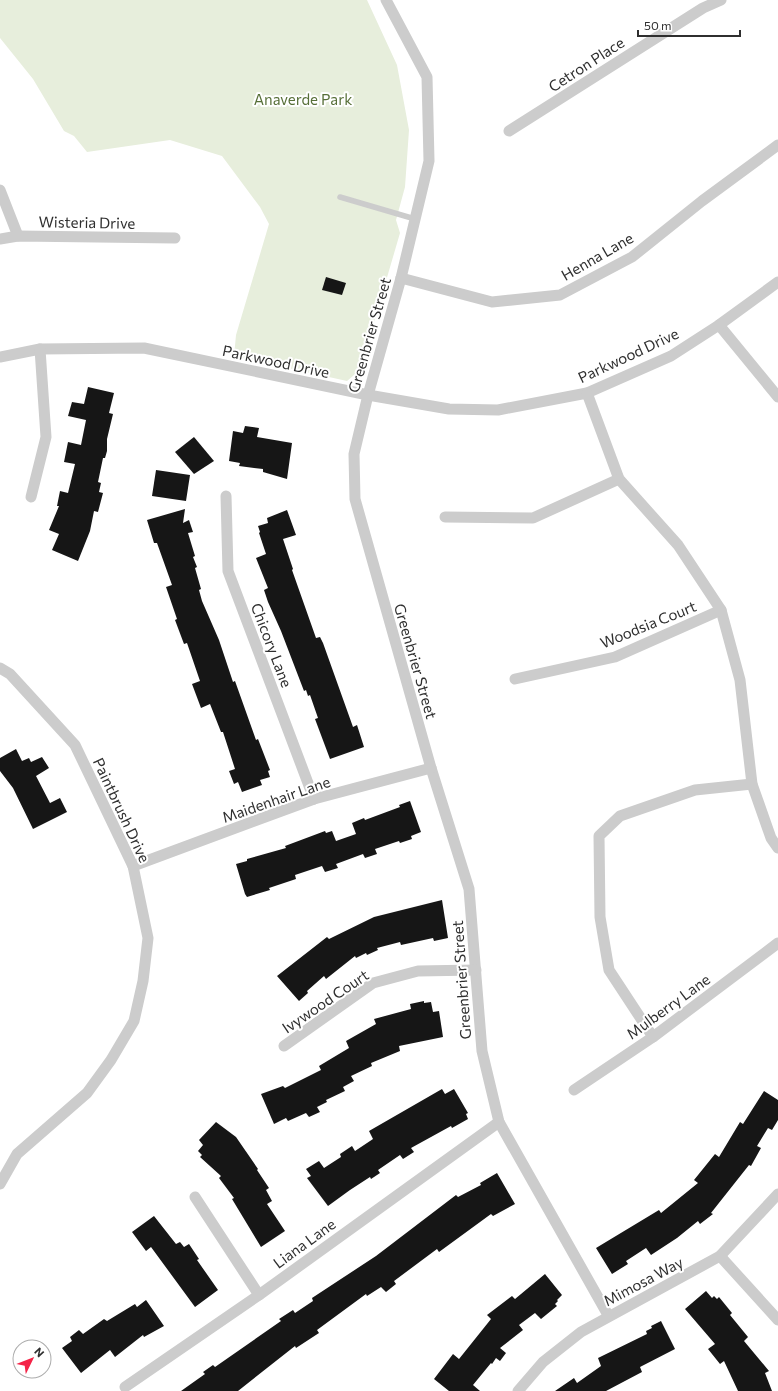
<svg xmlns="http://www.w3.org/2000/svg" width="778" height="1391" viewBox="0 0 778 1391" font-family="Commissioner,sans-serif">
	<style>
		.green { fill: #e7eedc }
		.building { fill: #161616 }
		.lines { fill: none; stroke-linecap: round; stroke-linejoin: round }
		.lane { stroke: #ccc; stroke-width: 5.5 }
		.street { stroke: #ccc; stroke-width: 11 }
		.labels { text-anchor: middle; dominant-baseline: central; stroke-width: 4; stroke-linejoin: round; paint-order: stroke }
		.street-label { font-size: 15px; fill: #2f2f2f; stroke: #fff }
		.park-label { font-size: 15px; fill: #576f38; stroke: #fff }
	</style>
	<rect width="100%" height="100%" fill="#fff"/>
	<path class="green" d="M 0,0 L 367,0 L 397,65 L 409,130 L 405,187 L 396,220 L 400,233 L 360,370 L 347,381 L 234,356 L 236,335 L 269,224 L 260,207 L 222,156 L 170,140 L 87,152 L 74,136 L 64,131 L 33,79 L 0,38 Z"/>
	<g class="building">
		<path d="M 326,277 L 346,283 L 342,295 L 322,290 Z"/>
		<path d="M 88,387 L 114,393 L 109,413 L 113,414 L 107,439 L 107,451 L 105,458 L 103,458 L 98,482 L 101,483 L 99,492 L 103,493 L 98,512 L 94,511 L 90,531 L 78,561 L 52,550 L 59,534 L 49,530 L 59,506 L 57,506 L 60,491 L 68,493 L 75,464 L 64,462 L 68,442 L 81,445 L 86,420 L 68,416 L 72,402 L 84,404 Z"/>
		<path d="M 245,426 L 259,428 L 257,437 L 292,443 L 287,479 L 263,472 L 263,469 L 239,466 L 240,463 L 229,461 L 233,431 L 243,433 Z"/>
		<path d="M 194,437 L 214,461 L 194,474 L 175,452 Z"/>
		<path d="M 156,470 L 190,475 L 186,501 L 152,496 Z"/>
		<path d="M 185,509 L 183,523 L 189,520 L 193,532 L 188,533 L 195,556 L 193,557 L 197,567 L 195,568 L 201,589 L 199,590 L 202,601 L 219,640 L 233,682 L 235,681 L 256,740 L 258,739 L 270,770 L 268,771 L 270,777 L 260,780 L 262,785 L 242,792 L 238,782 L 234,784 L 229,771 L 235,769 L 223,732 L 221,732 L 210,704 L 201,708 L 192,684 L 200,681 L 187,643 L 184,644 L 175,620 L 177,619 L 166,587 L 172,585 L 157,543 L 154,543 L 147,520 Z"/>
		<path d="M 287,510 L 296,535 L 283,539 L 293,569 L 292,570 L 316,638 L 320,637 L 323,643 L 353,727 L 357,725 L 364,747 L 330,759 L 315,719 L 318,718 L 310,695 L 308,696 L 306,690 L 304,691 L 281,631 L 268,602 L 264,590 L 268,588 L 256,558 L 266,554 L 259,533 L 260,532 L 258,526 L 268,523 L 267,518 Z"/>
		<path d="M 16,749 L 22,761 L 29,758 L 31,762 L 42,757 L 49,768 L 36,776 L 50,803 L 60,798 L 67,812 L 33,829 L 13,788 L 0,771 L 0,758 Z"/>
		<path d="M 410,801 L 421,832 L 411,836 L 412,839 L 400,843 L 399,841 L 375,849 L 377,854 L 365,858 L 363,854 L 336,864 L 338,868 L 325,872 L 322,866 L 295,875 L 296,879 L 269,888 L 270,890 L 247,897 L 245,894 L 236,864 L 247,861 L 247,859 L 286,848 L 285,846 L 325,831 L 326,833 L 332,831 L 336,841 L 356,834 L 352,823 L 364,818 L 365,820 L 400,807 L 399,805 Z"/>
		<path d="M 442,900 L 448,938 L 434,941 L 433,938 L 401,945 L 400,942 L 377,948 L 378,950 L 367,955 L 366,953 L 356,958 L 355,956 L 326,979 L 324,976 L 307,991 L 308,993 L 299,1001 L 277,976 L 327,937 L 329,939 L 374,917 Z"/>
		<path d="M 424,1001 L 424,1003 L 431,1002 L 433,1012 L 439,1011 L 443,1037 L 399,1046 L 400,1051 L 371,1063 L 372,1066 L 351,1076 L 354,1081 L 343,1087 L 345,1091 L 326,1100 L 327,1102 L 317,1107 L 320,1112 L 309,1117 L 306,1113 L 288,1121 L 286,1118 L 274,1124 L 261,1094 L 283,1086 L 285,1088 L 321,1070 L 319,1066 L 349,1048 L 346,1041 L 376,1024 L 374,1019 L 411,1009 L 410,1004 Z"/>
		<path d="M 442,1089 L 445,1094 L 454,1089 L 468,1113 L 466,1114 L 468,1119 L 452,1128 L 451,1126 L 411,1148 L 414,1152 L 403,1159 L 400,1155 L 378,1170 L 380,1173 L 371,1179 L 370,1177 L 350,1190 L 328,1206 L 307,1178 L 311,1176 L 306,1169 L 319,1161 L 324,1168 L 341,1157 L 340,1154 L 352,1146 L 355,1151 L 373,1139 L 369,1131 Z"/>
		<path d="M 764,1091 L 778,1100 L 778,1120 L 772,1130 L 768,1128 L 757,1146 L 761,1148 L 751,1166 L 749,1165 L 711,1213 L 713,1214 L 700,1224 L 698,1221 L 677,1238 L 651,1255 L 646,1248 L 626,1261 L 628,1264 L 612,1274 L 596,1248 L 659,1210 L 661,1213 L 698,1183 L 694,1180 L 715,1154 L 719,1157 L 740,1122 L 743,1124 Z"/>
		<path d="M 216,1122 L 236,1137 L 258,1169 L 257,1170 L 269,1188 L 266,1190 L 272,1201 L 267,1204 L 285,1231 L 261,1247 L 232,1199 L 234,1198 L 219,1178 L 221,1176 L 200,1157 L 202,1155 L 198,1151 L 203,1145 L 199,1140 Z"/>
		<path d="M 497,1173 L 515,1204 L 493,1216 L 491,1214 L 439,1252 L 437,1249 L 394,1281 L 396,1284 L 386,1292 L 381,1287 L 367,1296 L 366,1294 L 317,1330 L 319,1333 L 296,1348 L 295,1346 L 238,1391 L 181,1391 L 205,1374 L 203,1372 L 213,1365 L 215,1367 L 281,1321 L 279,1319 L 293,1310 L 295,1313 L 313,1301 L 312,1298 L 376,1256 L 456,1195 L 458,1197 L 481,1185 L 480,1183 Z"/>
		<path d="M 154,1216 L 176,1244 L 180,1242 L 184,1247 L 189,1244 L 199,1259 L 197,1260 L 218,1290 L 195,1307 L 151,1247 L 146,1251 L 132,1232 Z"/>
		<path d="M 545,1274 L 562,1295 L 557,1300 L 558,1301 L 555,1304 L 557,1306 L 541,1319 L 535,1313 L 519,1325 L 523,1330 L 500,1348 L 506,1353 L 500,1361 L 496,1358 L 492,1364 L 491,1363 L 473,1385 L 480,1391 L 449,1391 L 434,1379 L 453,1354 L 459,1359 L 491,1319 L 487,1315 L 512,1296 L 515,1299 Z"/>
		<path d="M 706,1291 L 712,1298 L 714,1296 L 717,1299 L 719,1297 L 732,1313 L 730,1315 L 748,1337 L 744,1341 L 769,1371 L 765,1373 L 772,1391 L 738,1391 L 724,1361 L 720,1364 L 708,1349 L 715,1344 L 685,1309 Z"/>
		<path d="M 146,1300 L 164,1326 L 144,1337 L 143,1335 L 115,1357 L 110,1350 L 81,1373 L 62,1348 L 72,1341 L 70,1337 L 79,1330 L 83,1334 L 104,1319 L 107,1321 L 135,1304 L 137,1307 Z"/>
		<path d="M 661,1321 L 675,1349 L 640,1367 L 642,1372 L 606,1391 L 555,1391 L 574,1378 L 577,1383 L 601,1366 L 598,1358 L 647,1334 L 646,1331 L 652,1328 L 651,1326 Z"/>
	</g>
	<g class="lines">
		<path class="lane" d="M 340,197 L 415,219"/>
		<g class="street">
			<path d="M 386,0 L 427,77 L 429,161 L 401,278 L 368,395 L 354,454 L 355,499 L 431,768 L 469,889 L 482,1051 L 499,1122 L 608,1315"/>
			<path d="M 509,131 L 703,8 L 721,0"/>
			<path d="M 0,190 L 18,236"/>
			<path d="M 0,239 L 18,236 L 175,238"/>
			<path d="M 401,278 L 492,302 L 560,295 L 632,257 L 702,201 L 778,145"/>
			<path d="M 719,325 L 778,397"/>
			<path d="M 0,357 L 40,349 L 144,348 L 368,395 L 449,409 L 498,410 L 587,393 L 671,356 L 719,325 L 778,282"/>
			<path d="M 587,393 L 619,479 L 678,545 L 721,610 L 740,680 L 752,784 L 771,838 L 778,848"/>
			<path d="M 226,496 L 228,571 L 314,799"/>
			<path d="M 31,497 L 46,437 L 40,349"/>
			<path d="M 445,517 L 533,518 L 619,479"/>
			<path d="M 0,668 L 10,674 L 75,745 L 133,866 L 148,938 L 143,981 L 134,1021 L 111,1060 L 87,1093 L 17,1154 L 0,1184"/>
			<path d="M 515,679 L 615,657 L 721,610"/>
			<path d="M 133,866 L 314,799 L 431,768"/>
			<path d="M 653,1037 L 609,970 L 600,917 L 599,836 L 620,816 L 695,790 L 752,784"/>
			<path d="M 284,1046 L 373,983 L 418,971 L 476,970"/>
			<path d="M 574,1090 L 653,1037 L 778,943"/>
			<path d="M 195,1197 L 259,1295"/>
			<path d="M 720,1256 L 778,1320"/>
			<path d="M 125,1387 L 259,1295 L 499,1122"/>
			<path d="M 518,1391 L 543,1362 L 581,1332 L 720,1256 L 778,1194"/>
		</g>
	</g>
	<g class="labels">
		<g class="street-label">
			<text transform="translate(586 64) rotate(-33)">Cetron Place</text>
			<text transform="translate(87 222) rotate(1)">Wisteria Drive</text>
			<text transform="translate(597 256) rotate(-30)">Henna Lane</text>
			<text transform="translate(369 335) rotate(-74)">Greenbrier Street</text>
			<text transform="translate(628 355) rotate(-25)">Parkwood Drive</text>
			<text transform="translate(276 361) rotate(12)">Parkwood Drive</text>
			<text transform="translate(648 624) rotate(-22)">Woodsia Court</text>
			<text transform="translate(272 645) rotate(69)">Chicory Lane</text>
			<text transform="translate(416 661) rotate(74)">Greenbrier Street</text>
			<text transform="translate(276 799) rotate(-19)">Maidenhair Lane</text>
			<text transform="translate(122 810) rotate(65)">Paintbrush Drive</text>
			<text transform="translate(461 980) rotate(-94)">Greenbrier Street</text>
			<text transform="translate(325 1001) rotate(-34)">Ivywood Court</text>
			<text transform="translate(668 1006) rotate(-36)">Mulberry Lane</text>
			<text transform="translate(304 1243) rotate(-36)">Liana Lane</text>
			<text transform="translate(643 1281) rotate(-28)">Mimosa Way</text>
		</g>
		<g class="park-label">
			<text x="303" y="99">Anaverde Park</text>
		</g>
	</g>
	<g transform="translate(32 1359) rotate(47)"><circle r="19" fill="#ffffff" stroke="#acacac"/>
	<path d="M0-3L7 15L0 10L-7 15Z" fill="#f42347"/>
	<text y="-6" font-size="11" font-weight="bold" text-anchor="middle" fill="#2f2f2f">N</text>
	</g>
	<path d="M638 30v6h102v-6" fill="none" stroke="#2f2f2f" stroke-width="2"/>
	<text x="644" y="30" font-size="12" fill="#2f2f2f" stroke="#ffffff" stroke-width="3" paint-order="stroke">50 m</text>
</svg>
